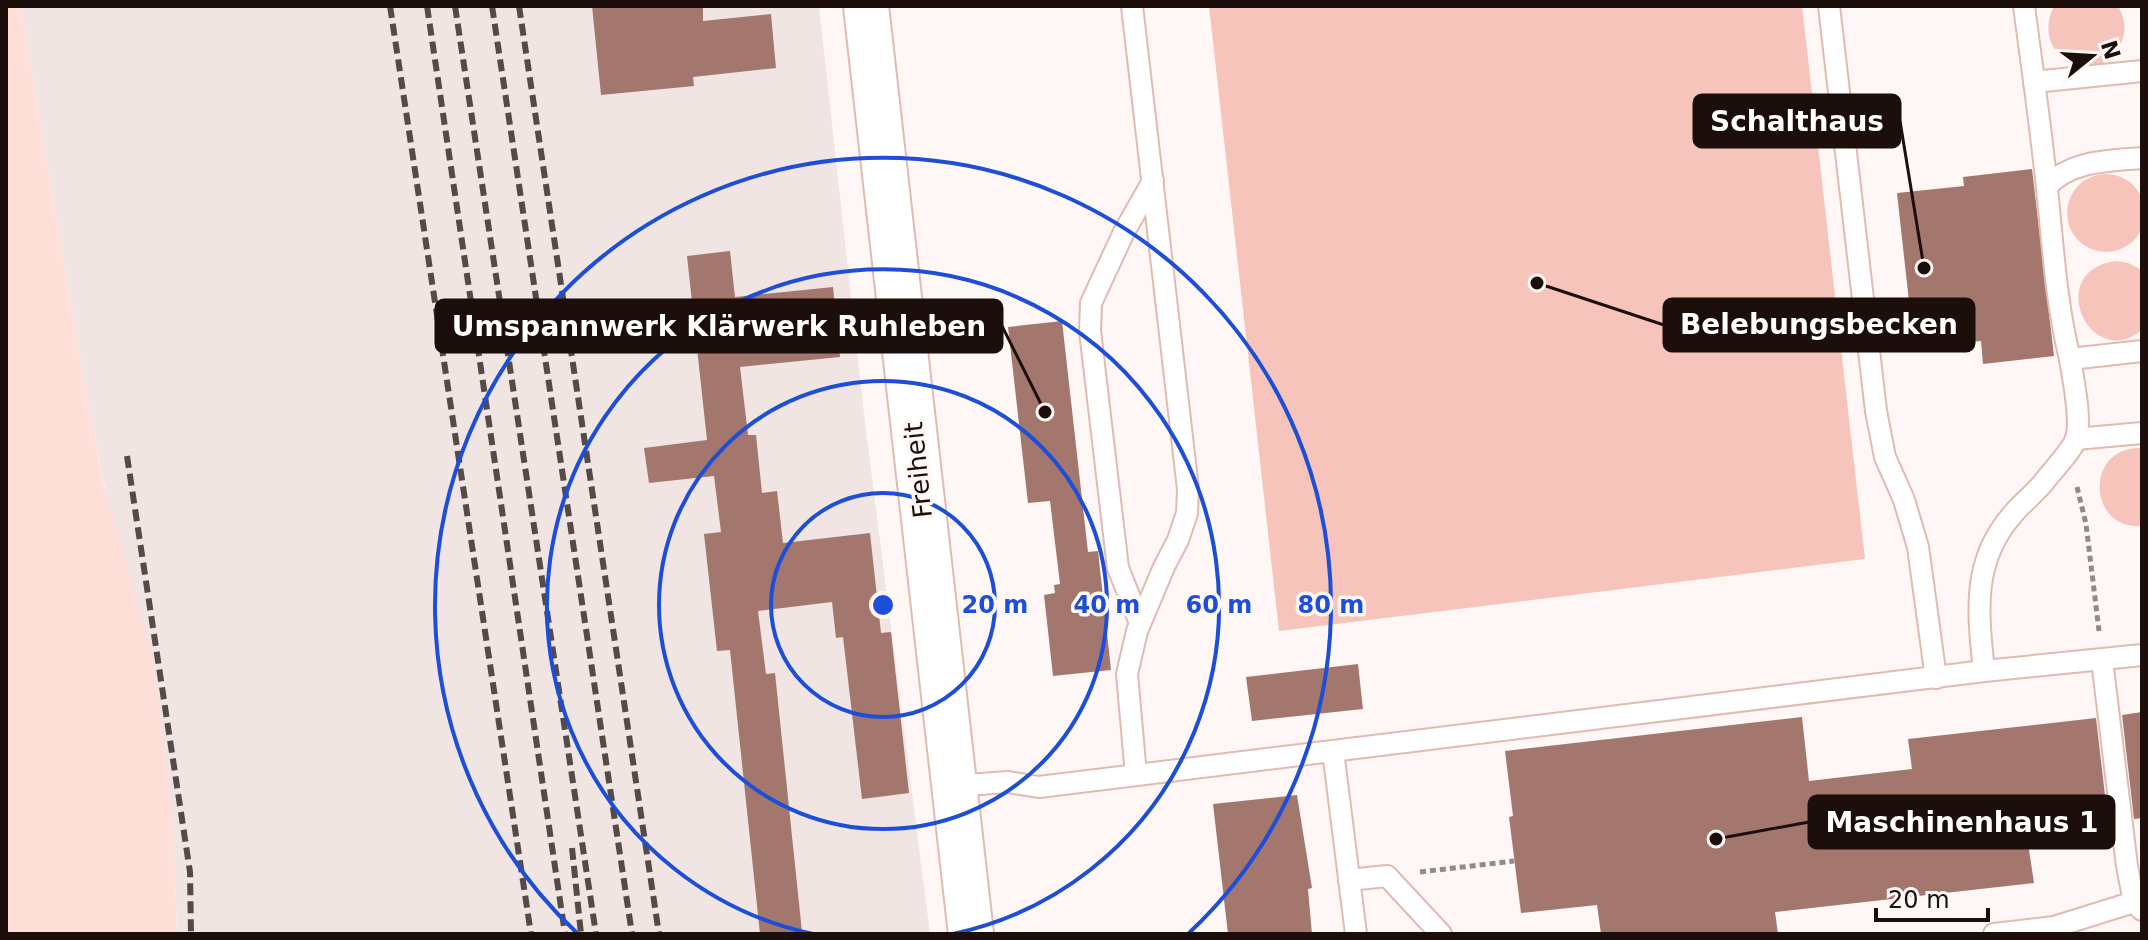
<svg xmlns="http://www.w3.org/2000/svg" width="2148" height="940" viewBox="0 0 2148 940" font-family="'DejaVu Sans',sans-serif">
	<style>
		.built { fill: #f0e5e3 }
		.green { fill: #fee0d9 }
		.water { fill: #f6c4ba }
		.building { fill: #a4776e }
		.lines { fill: none; stroke-linecap: round; stroke-linejoin: round }
		.service-casing { stroke: #e1bab2; stroke-width: 24 }
		.tertiary-casing { stroke: #e1bab2; stroke-width: 48 }
		.path { stroke: #948987; stroke-width: 5; stroke-dasharray: 6 4; stroke-linecap: butt }
		.service { stroke: #fff; stroke-width: 20 }
		.tertiary { stroke: #fff; stroke-width: 44 }
		.rail { stroke: #564a47; stroke-width: 6; stroke-dasharray: 12 6; stroke-linecap: butt }
		.ring { fill: none; stroke: #1d4ed8; stroke-width: 4 }
		.labels { text-anchor: middle; dominant-baseline: central; stroke-width: 7; stroke-linejoin: round; paint-order: stroke }
		.street-label { font-size: 26px; fill: #1b0e0b; stroke: #fff7f5 }
		.centre { fill: #1d4ed8; stroke: #fff7f5; stroke-width: 4 }
		.ring-label { font-size: 24px; text-anchor: middle; font-weight: bold; fill: #1d4ed8; stroke: #fff7f5; stroke-width: 7; stroke-linejoin: round; paint-order: stroke }
		.leader { fill: none; stroke: #1b0e0b; stroke-width: 3 }
		.callout-dot { fill: #1b0e0b; stroke: #fff7f5; stroke-width: 3 }
		.callout { fill: #1b0e0b; stroke: #1b0e0b; stroke-width: 3 }
		.callout-label { font-size: 28px; text-anchor: middle; font-weight: bold; fill: #fff }
	</style>
	<rect width="100%" height="100%" fill="#fff7f5"/>
	<path class="built" d="M 21,6 L 819,6 L 865,423 L 930,934 L 177,934 L 173,820 L 88,405 Z"/>
	<path class="green" d="M 6,6 L 21,6 L 88,405 L 104,486 L 153,657 L 173,820 L 177,934 L 6,934 Z"/>
	<g class="water">
		<path d="M 1209,6 L 1802,6 L 1865,559 L 1279,631 Z"/>
		<path d="M 2054,6 L 2118,6 C 2126,19 2127,34 2119,47 C 2094,93 2029,55 2054,6 Z"/>
		<circle cx="2106" cy="213" r="39"/>
		<path d="M 2117,261 L 2128,263 L 2142,270 L 2142,330 C 2089,373 2043,269 2117,261 Z"/>
		<path d="M 2142,448 L 2142,526 C 2088,531 2083,446 2142,448 Z"/>
	</g>
	<g class="building">
		<path d="M 592,6 L 703,6 L 703,21 L 771,14 L 776,68 L 693,77 L 694,86 L 601,95 Z"/>
		<path d="M 2032,169 L 2054,356 L 1983,364 L 1981,341 L 1914,347 L 1897,193 L 1964,186 L 1963,177 Z"/>
		<path d="M 730,251 L 735,297 L 833,287 L 840,357 L 740,367 L 748,435 L 756,435 L 762,493 L 777,491 L 783,543 L 870,533 L 881,633 L 891,632 L 909,793 L 862,799 L 843,637 L 836,638 L 832,602 L 758,611 L 766,674 L 775,673 L 802,932 L 780,934 L 760,934 L 730,650 L 717,651 L 704,534 L 721,532 L 714,476 L 649,483 L 644,448 L 707,440 L 687,256 Z"/>
		<path d="M 1062,321 L 1088,552 L 1098,551 L 1111,670 L 1053,676 L 1044,595 L 1055,593 L 1054,585 L 1060,584 L 1050,501 L 1028,503 L 1008,327 Z"/>
		<path d="M 1358,664 L 1363,709 L 1252,721 L 1246,677 Z"/>
		<path d="M 2142,712 L 2142,818 L 2134,819 L 2122,715 Z"/>
		<path d="M 1802,717 L 1809,781 L 1912,769 L 1908,739 L 2096,718 L 2108,821 L 2026,830 L 2034,883 L 1775,912 L 1778,934 L 1601,934 L 1597,905 L 1521,913 L 1509,817 L 1513,816 L 1505,751 Z"/>
		<path d="M 1297,795 L 1312,888 L 1308,889 L 1312,934 L 1228,934 L 1213,804 Z"/>
	</g>
	<g class="lines">
		<defs>
			<g id="service">
				<path d="M 1132,6 L 1188,489 L 1187,513 L 1178,540 L 1164,567 L 1137,631 L 1127,674 L 1136,775"/>
				<path d="M 1829,6 L 1876,411 L 1885,457 L 1904,500 L 1918,547 L 1936,678"/>
				<path d="M 2024,6 C 2032,67 2041,128 2047,189 C 2053,246 2056,303 2070,359"/>
				<path d="M 2034,82 L 2142,71"/>
				<path d="M 2047,186 C 2072,160 2109,161 2142,158"/>
				<path d="M 2076,439 L 2142,433"/>
				<path d="M 1140,623 L 1118,568 L 1090,331 L 1091,303 L 1124,232 L 1153,181"/>
				<path d="M 2102,660 L 2127,866 L 2134,902 L 2142,910"/>
				<path d="M 1984,671 C 1978,614 1971,561 2013,514 C 2022,503 2034,494 2043,483 C 2051,472 2073,450 2076,438 C 2082,421 2073,378 2070,359 L 2142,351"/>
				<path d="M 1333,751 L 1356,934"/>
				<path d="M 953,786 L 1008,782 L 1039,787 L 1984,671 L 2142,655"/>
				<path d="M 1349,880 L 1387,876 L 1441,934"/>
				<path d="M 1994,934 L 2054,927 L 2134,902"/>
			</g>
			<path id="tertiary" d="M 866,6 L 971,934"/>
		</defs>
		<use href="#service" class="service-casing"/>
		<use href="#tertiary" class="tertiary-casing"/>
		<g class="path">
			<path d="M 2077,487 L 2086,524 L 2099,631"/>
			<path d="M 1420,872 L 1514,861"/>
		</g>
		<use href="#service" class="service"/>
		<use href="#tertiary" class="tertiary"/>
		<g class="rail">
			<path d="M 390,6 L 531,934"/>
			<path d="M 427,6 L 565,934"/>
			<path d="M 455,6 L 596,934"/>
			<path d="M 492,6 L 632,934"/>
			<path d="M 519,6 L 659,934"/>
			<path d="M 127,456 L 190,872 L 191,934"/>
			<path d="M 572,848 L 581,934"/>
		</g>
	</g>
	<g class="ring">
		<circle cx="883" cy="605" r="112"/>
		<circle cx="883" cy="605" r="224"/>
		<path d="M813 934A336 336 0 1 1 953 934"/>
		<path d="M577 933A448 448 0 1 1 1189 933"/>
	</g>
	<g class="labels">
		<g class="street-label">
			<text transform="translate(918 470) rotate(-96)">Freiheit</text>
		</g>
	</g>
	<circle cx="883" cy="605" r="12" class="centre"/>
	<g class="ring-label">
		<text x="995" y="613">20 m</text>
		<text x="1107" y="613">40 m</text>
		<text x="1219" y="613">60 m</text>
		<text x="1331" y="613">80 m</text>
	</g>
	<path class="leader" d="M1924 268L1900 121M1537 283L1664 325M1045 412L1002 326M1716 839L1809 822"/>
	<g class="callout-dot">
		<circle cx="1924" cy="268" r="8"/>
		<circle cx="1537" cy="283" r="8"/>
		<circle cx="1045" cy="412" r="8"/>
		<circle cx="1716" cy="839" r="8"/>
	</g>
	<g class="callout">
		<rect x="1694" y="95" width="206" height="52" rx="8"/>
		<rect x="1664" y="299" width="310" height="52" rx="8"/>
		<rect x="436" y="300" width="566" height="52" rx="8"/>
		<rect x="1809" y="796" width="305" height="52" rx="8"/>
	</g>
	<g class="callout-label">
		<text x="1797" y="131">Schalthaus</text>
		<text x="1819" y="334">Belebungsbecken</text>
		<text x="719" y="336">Umspannwerk Klärwerk Ruhleben</text>
		<text x="1962" y="832">Maschinenhaus 1</text>
	</g>
	<rect width="2148" height="940" fill="none" stroke="#1b0e0b" stroke-width="16"/>
	<g transform="translate(2092 56) rotate(72)" stroke="#fff7f5" stroke-width="6" paint-order="stroke">
	<path d="M0-6L14 30L0 20L-14 30Z" fill="#1b0e0b"/>
	<text y="-12" font-size="22" font-weight="bold" text-anchor="middle" fill="#1b0e0b">N</text>
	</g>
	<path d="M1876 908v12h112v-12" fill="none" stroke="#1b0e0b" stroke-width="4"/>
	<text x="1888" y="908" font-size="24" fill="#1b0e0b" stroke="#fff7f5" stroke-width="6" paint-order="stroke">20 m</text>
</svg>
